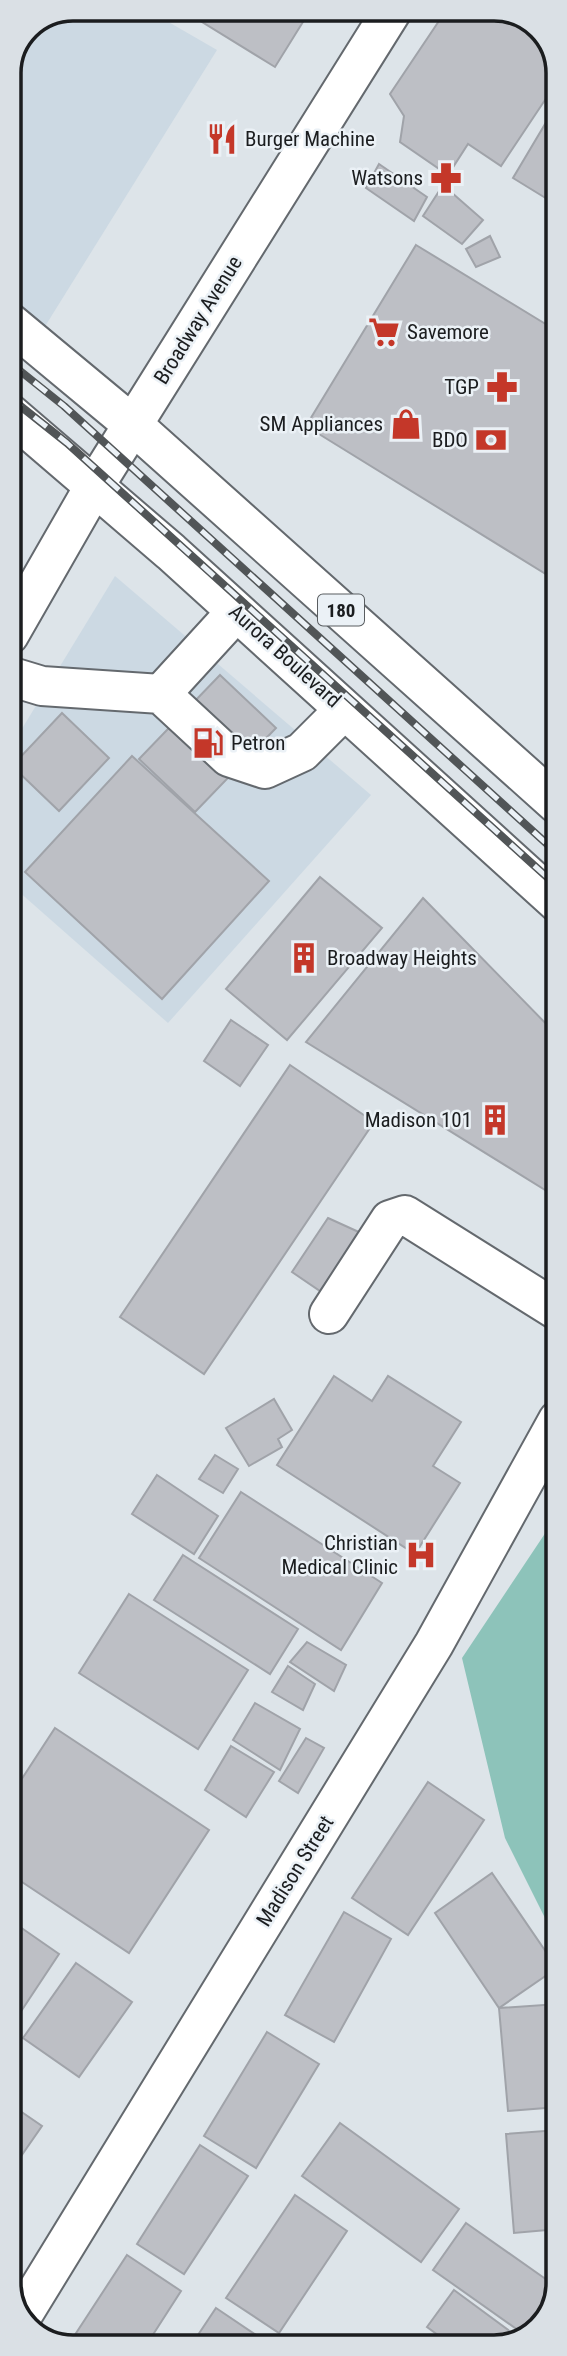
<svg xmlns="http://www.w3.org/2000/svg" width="567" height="2356" viewBox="0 0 567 2356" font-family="'Roboto Condensed',sans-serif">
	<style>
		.built { fill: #ccd9e3 }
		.water { fill: #8dc3ba }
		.building { fill: #bdbfc5; stroke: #a0a3a9; stroke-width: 2 }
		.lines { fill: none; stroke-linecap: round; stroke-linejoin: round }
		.minor-casing { stroke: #64696e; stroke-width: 42 }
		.major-casing { stroke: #64696e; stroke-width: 42 }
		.minor { stroke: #fff; stroke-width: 38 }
		.major { stroke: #fff; stroke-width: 38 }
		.rail-casing { stroke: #515557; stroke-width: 8 }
		.rail { stroke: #ebf1f6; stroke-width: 5; stroke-dasharray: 16; stroke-linecap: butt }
		.labels { text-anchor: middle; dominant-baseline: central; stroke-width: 5; stroke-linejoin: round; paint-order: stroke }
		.shield { fill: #ebf1f6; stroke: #595d60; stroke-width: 2 }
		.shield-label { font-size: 19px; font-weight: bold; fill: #1b1d1f }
		.poi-label { font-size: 21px; fill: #1b1d1f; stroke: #ebf1f6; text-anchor: end }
		.street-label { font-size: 21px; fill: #1b1d1f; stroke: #ebf1f6 }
		.rim { fill: none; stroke: #1b1d1f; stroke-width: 3.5 }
	</style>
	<rect width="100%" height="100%" fill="#dde4e9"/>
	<g class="built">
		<path d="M 74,9 L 146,9 L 217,50 L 44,328 L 9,300 L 9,73 L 28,27 Z"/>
		<path d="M 115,576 L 371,795 L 168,1023 L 9,883 L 9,750 Z"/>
	</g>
	<path class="water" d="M 558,1514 L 558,1673 L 548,1688 L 558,1708 L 558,1944 L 505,1838 L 462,1658 Z"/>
	<g class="building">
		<path d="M 181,9 L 311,9 L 275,67 Z"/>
		<path d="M 447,9 L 502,9 L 536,25 L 557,61 L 557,82 L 501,166 L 468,144 L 448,175 L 400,142 L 404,116 L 390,94 Z"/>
		<path d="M 557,104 L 557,205 L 513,178 Z"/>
		<path d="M 379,164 L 427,197 L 414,221 L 366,188 Z"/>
		<path d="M 443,185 L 483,220 L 462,244 L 423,216 Z"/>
		<path d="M 490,236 L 500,257 L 476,267 L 466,249 Z"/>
		<path d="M 416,245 L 557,331 L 557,581 L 306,426 Z"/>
		<path d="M 220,675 L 276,728 L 195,812 L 139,759 Z"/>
		<path d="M 62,713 L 109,758 L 59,811 L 12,766 Z"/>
		<path d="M 132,756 L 269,881 L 162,999 L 25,872 Z"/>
		<path d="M 320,877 L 382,928 L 287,1040 L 226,989 Z"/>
		<path d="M 423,898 L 558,1036 L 558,1198 L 306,1042 Z"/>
		<path d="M 231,1020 L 268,1045 L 240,1086 L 204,1061 Z"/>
		<path d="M 290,1065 L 374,1122 L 204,1374 L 120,1317 Z"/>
		<path d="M 328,1218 L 361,1233 L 320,1291 L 292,1272 Z"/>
		<path d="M 334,1376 L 372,1401 L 388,1376 L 461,1422 L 433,1466 L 460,1483 L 415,1554 L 277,1465 Z"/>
		<path d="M 274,1399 L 292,1430 L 278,1439 L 282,1447 L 249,1466 L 226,1428 Z"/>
		<path d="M 215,1455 L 238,1469 L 223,1493 L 199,1479 Z"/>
		<path d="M 157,1475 L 218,1516 L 194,1554 L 132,1514 Z"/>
		<path d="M 241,1492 L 382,1583 L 341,1650 L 199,1558 Z"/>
		<path d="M 183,1555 L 298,1629 L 270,1674 L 154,1600 Z"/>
		<path d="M 129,1594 L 248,1670 L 198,1749 L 79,1673 Z"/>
		<path d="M 307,1642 L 346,1665 L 334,1691 L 290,1662 Z"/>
		<path d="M 288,1666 L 315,1684 L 303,1710 L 272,1692 Z"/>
		<path d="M 255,1703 L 300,1729 L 280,1770 L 233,1740 Z"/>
		<path d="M 55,1728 L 209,1830 L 129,1953 L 10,1874 L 10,1797 Z"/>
		<path d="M 306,1738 L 324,1748 L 298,1793 L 279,1781 Z"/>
		<path d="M 231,1746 L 274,1772 L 246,1817 L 205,1790 Z"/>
		<path d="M 428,1782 L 484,1820 L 408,1935 L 352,1898 Z"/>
		<path d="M 492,1873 L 557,1968 L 499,2008 L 435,1913 Z"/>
		<path d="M 344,1912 L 391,1939 L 334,2042 L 285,2015 Z"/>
		<path d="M 10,1920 L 59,1954 L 10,2028 Z"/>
		<path d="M 76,1963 L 132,2002 L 79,2077 L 23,2038 Z"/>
		<path d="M 558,2004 L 558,2107 L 508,2111 L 499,2008 Z"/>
		<path d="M 267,2032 L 319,2064 L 256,2168 L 204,2136 Z"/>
		<path d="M 10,2104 L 42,2126 L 10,2172 Z"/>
		<path d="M 340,2123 L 459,2209 L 421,2262 L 302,2176 Z"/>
		<path d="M 558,2130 L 558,2229 L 514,2233 L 506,2134 Z"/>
		<path d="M 200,2145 L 248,2176 L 184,2274 L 137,2244 Z"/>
		<path d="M 295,2195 L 347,2231 L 279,2333 L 226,2298 Z"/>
		<path d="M 466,2223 L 557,2287 L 542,2325 L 525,2335 L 433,2270 Z"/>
		<path d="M 127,2255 L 181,2291 L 145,2347 L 67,2347 Z"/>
		<path d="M 454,2290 L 519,2338 L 506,2346 L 453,2346 L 427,2327 Z"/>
		<path d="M 216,2308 L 268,2343 L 266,2346 L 190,2347 Z"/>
	</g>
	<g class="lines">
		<defs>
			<g id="minor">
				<path d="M 9,635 L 95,485 L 393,9"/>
				<path d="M 9,676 L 42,686 L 161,694 L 229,757 L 265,769 L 302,752 L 344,710"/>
				<path d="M 161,694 L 236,612"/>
				<path d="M 329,1314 L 390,1220 L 405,1215 L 558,1311"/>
				<path d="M 22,2316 L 434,1644 L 558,1420"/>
			</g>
			<g id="major">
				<path d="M 9,322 L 133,425 L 557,804"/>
				<path d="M 9,413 L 171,552 L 558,903"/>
			</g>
		</defs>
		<use href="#minor" class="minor-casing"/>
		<use href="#major" class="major-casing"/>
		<use href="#minor" class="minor"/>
		<use href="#major" class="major"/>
		<defs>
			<g id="rail">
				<path d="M 9,362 L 64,406 L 557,853"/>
				<path d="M 9,397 L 67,443 L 558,887"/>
			</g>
		</defs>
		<use href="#rail" class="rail-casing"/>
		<use href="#rail" class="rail"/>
	</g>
	<defs>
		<symbol id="restaurant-bare" viewBox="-9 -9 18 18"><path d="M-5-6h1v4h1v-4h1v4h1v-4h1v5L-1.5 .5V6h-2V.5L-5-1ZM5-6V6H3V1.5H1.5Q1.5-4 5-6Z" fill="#c43729" stroke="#ebf1f6" stroke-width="2.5" paint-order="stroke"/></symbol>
		<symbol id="pharmacy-bare" viewBox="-9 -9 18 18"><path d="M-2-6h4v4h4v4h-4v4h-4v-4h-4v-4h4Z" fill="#c43729" stroke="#ebf1f6" stroke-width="2.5" paint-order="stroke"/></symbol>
		<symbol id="supermarket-bare" viewBox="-9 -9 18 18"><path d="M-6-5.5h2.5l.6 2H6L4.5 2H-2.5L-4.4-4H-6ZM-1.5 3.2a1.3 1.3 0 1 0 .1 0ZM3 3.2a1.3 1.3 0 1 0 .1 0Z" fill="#c43729" stroke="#ebf1f6" stroke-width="2.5" paint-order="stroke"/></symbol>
		<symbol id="shop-bare" viewBox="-9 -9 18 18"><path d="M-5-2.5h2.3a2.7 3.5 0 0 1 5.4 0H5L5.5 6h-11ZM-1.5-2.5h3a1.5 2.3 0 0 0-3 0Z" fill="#c43729" stroke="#ebf1f6" stroke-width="2.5" paint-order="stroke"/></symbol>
		<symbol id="bank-bare" viewBox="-9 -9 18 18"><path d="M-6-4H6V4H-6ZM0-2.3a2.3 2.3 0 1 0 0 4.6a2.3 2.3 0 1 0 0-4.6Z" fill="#c43729" stroke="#ebf1f6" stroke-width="2.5" paint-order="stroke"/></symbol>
		<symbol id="fuel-bare" viewBox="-9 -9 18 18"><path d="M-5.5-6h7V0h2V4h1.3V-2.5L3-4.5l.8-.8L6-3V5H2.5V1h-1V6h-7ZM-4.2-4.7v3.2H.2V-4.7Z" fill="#c43729" stroke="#ebf1f6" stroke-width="2.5" paint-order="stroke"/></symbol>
		<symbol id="building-bare" viewBox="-9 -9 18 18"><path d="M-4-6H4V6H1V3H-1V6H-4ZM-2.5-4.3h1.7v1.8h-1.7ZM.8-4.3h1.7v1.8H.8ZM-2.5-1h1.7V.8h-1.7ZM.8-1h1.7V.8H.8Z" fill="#c43729" stroke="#ebf1f6" stroke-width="2.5" paint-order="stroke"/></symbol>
		<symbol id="hospital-bare" viewBox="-9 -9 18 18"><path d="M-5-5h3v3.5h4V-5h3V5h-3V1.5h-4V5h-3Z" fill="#c43729" stroke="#ebf1f6" stroke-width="2.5" paint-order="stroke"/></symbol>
	</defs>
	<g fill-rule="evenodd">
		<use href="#restaurant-bare" x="200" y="117" width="44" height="44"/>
		<use href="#pharmacy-bare" x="424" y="156" width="44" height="44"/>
		<use href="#supermarket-bare" x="362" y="310" width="44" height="44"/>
		<use href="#pharmacy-bare" x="480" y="365" width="44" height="44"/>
		<use href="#shop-bare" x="384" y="402" width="44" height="44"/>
		<use href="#bank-bare" x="469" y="418" width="44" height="44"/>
		<use href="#fuel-bare" x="186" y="721" width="44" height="44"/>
		<use href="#building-bare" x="282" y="936" width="44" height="44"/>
		<use href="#building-bare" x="473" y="1098" width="44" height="44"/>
		<use href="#hospital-bare" x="399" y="1533" width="44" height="44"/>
	</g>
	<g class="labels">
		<rect class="shield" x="318" y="594.5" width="46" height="31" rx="5"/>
		<g class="shield-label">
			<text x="341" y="610">180</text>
		</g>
		<g class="poi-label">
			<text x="245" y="139" text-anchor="start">Burger Machine</text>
			<text x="423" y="178">Watsons</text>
			<text x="407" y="332" text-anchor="start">Savemore</text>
			<text x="479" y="387">TGP</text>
			<text x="383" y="424">SM Appliances</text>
			<text x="468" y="440">BDO</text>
			<text x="231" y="743" text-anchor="start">Petron</text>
			<text x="327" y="958" text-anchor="start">Broadway Heights</text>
			<text x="472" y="1120">Madison 101</text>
			<text x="398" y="1543">Christian<tspan x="398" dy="24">Medical Clinic</tspan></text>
		</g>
		<g class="street-label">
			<text transform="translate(198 320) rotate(-58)">Broadway Avenue</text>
			<text transform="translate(285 656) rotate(42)">Aurora Boulevard</text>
			<text transform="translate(295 1871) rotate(-58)">Madison Street</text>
		</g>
	</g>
	<path d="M0 0H567V2356H0ZM73 21H494A52 52 0 0 1 546 73V2283A52 52 0 0 1 494 2335H73A52 52 0 0 1 21 2283V73A52 52 0 0 1 73 21Z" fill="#dae0e5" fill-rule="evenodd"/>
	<path class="rim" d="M73 21H494A52 52 0 0 1 546 73V2283A52 52 0 0 1 494 2335H73A52 52 0 0 1 21 2283V73A52 52 0 0 1 73 21Z"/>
</svg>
